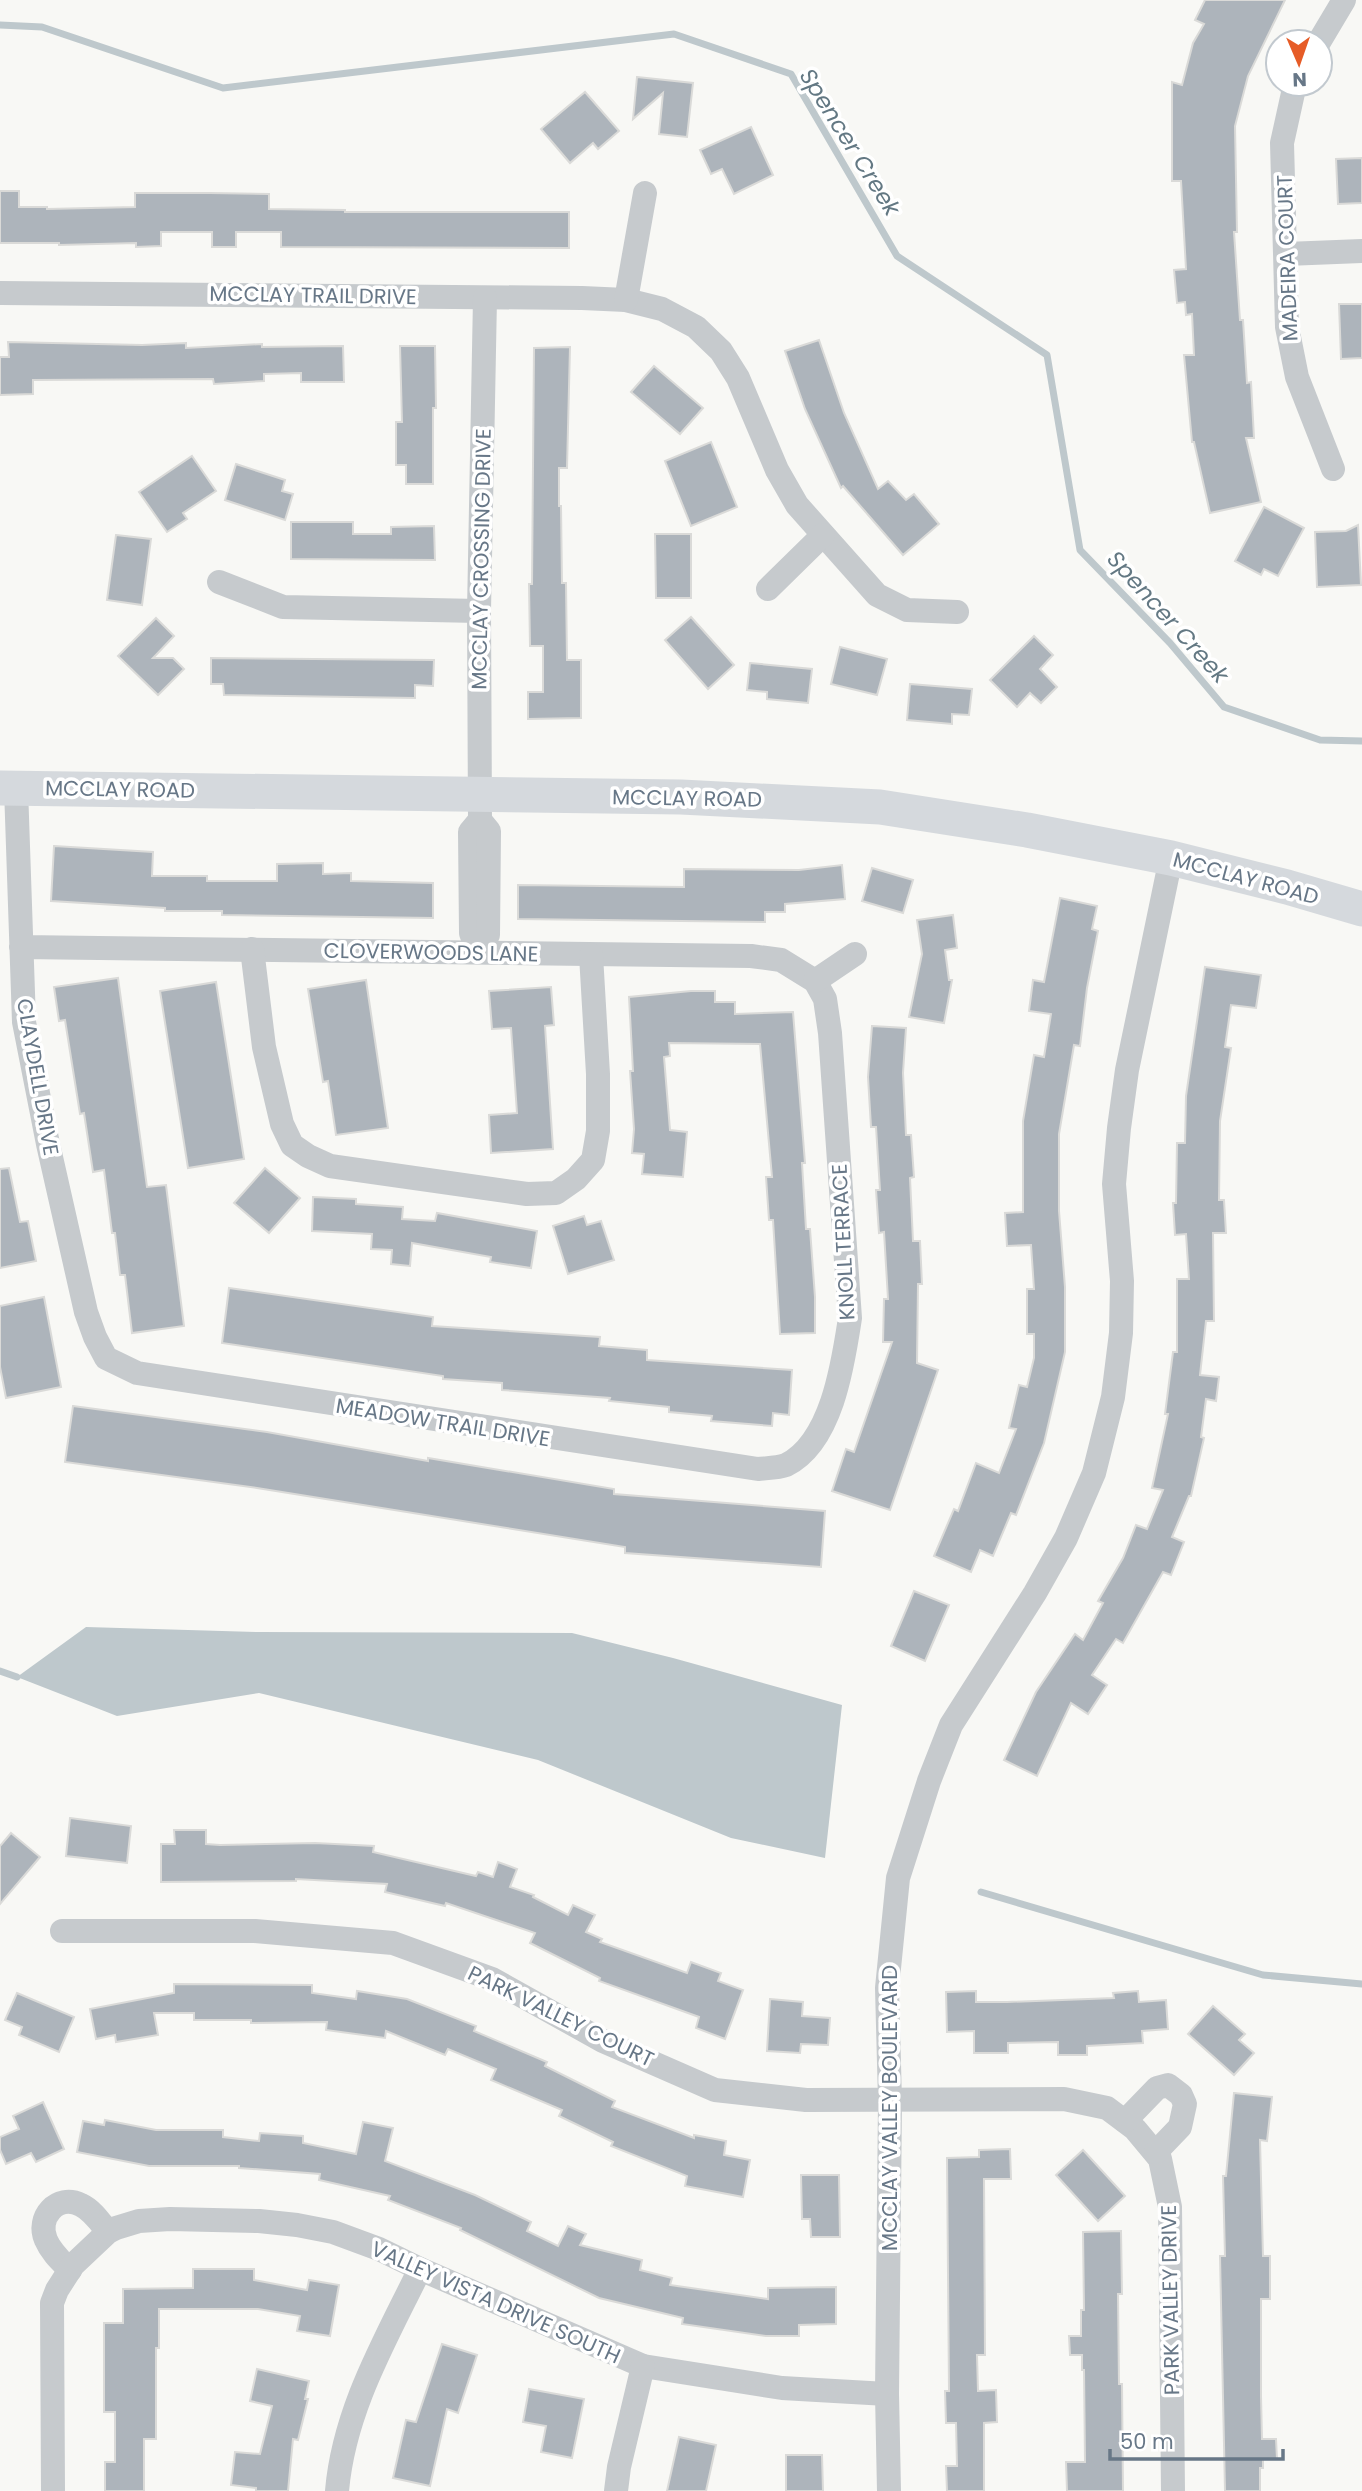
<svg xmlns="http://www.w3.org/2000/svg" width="1362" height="2491" viewBox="0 0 1362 2491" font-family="Poppins,sans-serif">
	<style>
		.water { fill: #bec8cc }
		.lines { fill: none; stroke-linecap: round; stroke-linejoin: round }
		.stream { stroke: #bec8cc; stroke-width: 7 }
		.building { fill: #adb4bb; stroke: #dadad8; stroke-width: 2 }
		.street { stroke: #c6cacd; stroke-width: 24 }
		.secondary { stroke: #d5d9dd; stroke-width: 35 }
		.labels { text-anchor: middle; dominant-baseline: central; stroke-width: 7; stroke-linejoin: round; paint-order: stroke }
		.street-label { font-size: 21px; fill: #677787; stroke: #fff }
		.water-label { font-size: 23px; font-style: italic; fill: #637883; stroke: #fff }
	</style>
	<rect width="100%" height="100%" fill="#f8f8f5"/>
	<path class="water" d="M 86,1627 L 257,1632 L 572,1633 L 673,1658 L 842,1705 L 825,1858 L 731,1838 L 538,1760 L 259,1693 L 117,1716 L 17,1677 Z"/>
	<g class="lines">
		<g class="stream">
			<path d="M 0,25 L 42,27 L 223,88 L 674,34 L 791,74 L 897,256 L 1047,355 L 1080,550 L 1170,643 L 1224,707 L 1320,740 L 1362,741"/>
			<path d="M 0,1671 L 17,1677"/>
			<path d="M 981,1892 L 1263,1975 L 1362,1984"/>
		</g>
	</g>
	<g class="building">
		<path d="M 1205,0 L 1285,0 L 1248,76 L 1235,126 L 1237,232 L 1234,232 L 1240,320 L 1243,320 L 1247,383 L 1251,382 L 1254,438 L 1246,438 L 1261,502 L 1210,513 L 1194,442 L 1192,442 L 1184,355 L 1194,355 L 1192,314 L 1186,315 L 1185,302 L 1177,303 L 1174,270 L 1186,269 L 1181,181 L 1172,181 L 1172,82 L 1182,85 L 1193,43 L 1204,24 L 1195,20 Z"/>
		<path d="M 637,77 L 693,83 L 687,137 L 659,134 L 663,93 L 633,119 Z"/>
		<path d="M 585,92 L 619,131 L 598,149 L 593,143 L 570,163 L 541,129 Z"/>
		<path d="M 751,127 L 773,175 L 734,194 L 722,169 L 711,174 L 700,150 Z"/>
		<path d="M 1362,158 L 1362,203 L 1338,204 L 1336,159 Z"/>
		<path d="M 0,191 L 19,191 L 19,207 L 47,207 L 47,209 L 135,207 L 135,193 L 210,193 L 269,194 L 269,209 L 345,210 L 345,212 L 569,212 L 569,248 L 281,247 L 281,232 L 236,232 L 236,247 L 212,247 L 212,232 L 161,232 L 161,246 L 136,247 L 136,243 L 59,245 L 59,243 L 0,243 Z"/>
		<path d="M 1339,304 L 1362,304 L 1362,358 L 1341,359 Z"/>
		<path d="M 819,340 L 844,413 L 878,489 L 888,481 L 906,500 L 914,494 L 939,524 L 903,555 L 843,486 L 841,488 L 805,409 L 785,351 Z"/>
		<path d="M 8,342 L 142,345 L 186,343 L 186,348 L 262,344 L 262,347 L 343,346 L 344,382 L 301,382 L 301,373 L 264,374 L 264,381 L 214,384 L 213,379 L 33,380 L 33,394 L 0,395 L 0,357 L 9,357 Z"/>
		<path d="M 400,346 L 435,346 L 436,408 L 433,408 L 433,484 L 406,484 L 406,465 L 396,465 L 396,422 L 402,422 Z"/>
		<path d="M 570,347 L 567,468 L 559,468 L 559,506 L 561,506 L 562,583 L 566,583 L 567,660 L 581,660 L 581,718 L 528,719 L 528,692 L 543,692 L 543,646 L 530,646 L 529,584 L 532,584 L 534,348 Z"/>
		<path d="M 654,366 L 703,408 L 680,434 L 631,392 Z"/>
		<path d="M 711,442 L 737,507 L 691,526 L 665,461 Z"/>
		<path d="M 192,456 L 216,491 L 183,513 L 187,519 L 167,532 L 139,492 Z"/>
		<path d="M 236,464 L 285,480 L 282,491 L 293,494 L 285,520 L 225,500 Z"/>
		<path d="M 1264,507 L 1304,528 L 1278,576 L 1264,569 L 1261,575 L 1235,561 Z"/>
		<path d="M 291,522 L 353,522 L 353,534 L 391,534 L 391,527 L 434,526 L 435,560 L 291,559 Z"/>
		<path d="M 1358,525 L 1361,585 L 1317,587 L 1315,532 L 1346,531 Z"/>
		<path d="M 655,534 L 691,534 L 691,598 L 656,598 Z"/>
		<path d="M 116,535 L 151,539 L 142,605 L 107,600 Z"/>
		<path d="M 691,617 L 734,665 L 708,689 L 665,640 Z"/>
		<path d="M 156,618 L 174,636 L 153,658 L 173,658 L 184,669 L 158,695 L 118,656 Z"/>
		<path d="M 1034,636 L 1053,655 L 1040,669 L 1057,687 L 1041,703 L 1030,693 L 1017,707 L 990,680 Z"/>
		<path d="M 840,647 L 887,659 L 877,695 L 831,684 Z"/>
		<path d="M 211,658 L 434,660 L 433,686 L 415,685 L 415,698 L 224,695 L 223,684 L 211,684 Z"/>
		<path d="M 750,663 L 812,669 L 808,703 L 767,699 L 767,692 L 747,690 Z"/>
		<path d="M 910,684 L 972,689 L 969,715 L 952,714 L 952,724 L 907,720 Z"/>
		<path d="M 54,846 L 153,852 L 152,876 L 207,876 L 207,881 L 277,881 L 277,864 L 323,863 L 323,874 L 351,873 L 351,881 L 433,883 L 433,918 L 222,915 L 222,911 L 165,911 L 165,908 L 51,901 Z"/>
		<path d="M 842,865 L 845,899 L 785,904 L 785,912 L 765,912 L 765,922 L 518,919 L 518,885 L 684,887 L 684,869 L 799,870 Z"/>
		<path d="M 872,868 L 913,880 L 903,913 L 862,901 Z"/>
		<path d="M 1060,898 L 1097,906 L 1092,929 L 1098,931 L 1087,988 L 1080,1046 L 1074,1045 L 1059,1134 L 1059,1211 L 1065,1287 L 1065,1352 L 1044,1443 L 1016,1515 L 1011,1513 L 993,1556 L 980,1550 L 971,1572 L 934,1556 L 954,1509 L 958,1511 L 976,1463 L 999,1473 L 1016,1429 L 1009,1428 L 1019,1385 L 1027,1387 L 1034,1358 L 1034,1334 L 1027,1334 L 1027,1289 L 1034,1289 L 1031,1245 L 1007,1246 L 1005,1213 L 1023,1212 L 1023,1121 L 1034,1055 L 1044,1057 L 1051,1014 L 1029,1011 L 1033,980 L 1044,982 Z"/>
		<path d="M 953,915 L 957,948 L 945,950 L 949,980 L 952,980 L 944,1023 L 909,1017 L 922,954 L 917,920 Z"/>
		<path d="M 1205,967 L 1261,975 L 1256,1008 L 1231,1005 L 1225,1047 L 1231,1048 L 1220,1121 L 1219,1200 L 1224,1200 L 1226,1233 L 1213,1233 L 1214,1321 L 1206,1321 L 1200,1375 L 1219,1377 L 1216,1401 L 1206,1399 L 1201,1437 L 1204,1438 L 1191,1496 L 1189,1496 L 1172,1537 L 1184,1542 L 1171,1575 L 1163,1572 L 1123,1643 L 1116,1639 L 1092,1675 L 1107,1685 L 1088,1714 L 1071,1703 L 1037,1776 L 1004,1760 L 1036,1692 L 1075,1634 L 1083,1640 L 1103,1603 L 1098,1601 L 1123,1558 L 1136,1525 L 1147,1529 L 1163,1490 L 1152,1488 L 1168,1414 L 1165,1414 L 1173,1352 L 1177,1352 L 1177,1279 L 1189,1279 L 1186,1234 L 1175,1235 L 1173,1203 L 1176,1203 L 1177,1143 L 1185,1143 L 1186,1096 Z"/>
		<path d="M 118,978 L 147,1187 L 166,1185 L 184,1326 L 132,1333 L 125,1275 L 120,1275 L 115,1233 L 112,1233 L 104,1170 L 93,1172 L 84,1113 L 80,1114 L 65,1020 L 59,1021 L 54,987 Z"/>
		<path d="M 366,980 L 388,1128 L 336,1135 L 328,1081 L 323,1082 L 308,989 Z"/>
		<path d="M 216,982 L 244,1159 L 188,1168 L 160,991 Z"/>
		<path d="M 551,987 L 554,1025 L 545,1026 L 553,1149 L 491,1153 L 489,1115 L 517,1113 L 511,1028 L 492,1029 L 489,991 Z"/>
		<path d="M 691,991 L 715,991 L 715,1002 L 735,1002 L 735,1014 L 793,1012 L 805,1163 L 802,1163 L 806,1229 L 810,1229 L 815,1297 L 815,1333 L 780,1334 L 773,1220 L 769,1220 L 766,1177 L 772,1177 L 760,1044 L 669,1043 L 670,1056 L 664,1057 L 670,1130 L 687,1132 L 683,1177 L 642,1174 L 644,1154 L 632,1153 L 634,1129 L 630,1071 L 633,1071 L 629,997 Z"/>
		<path d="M 872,1026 L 906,1028 L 903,1073 L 906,1135 L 911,1135 L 914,1177 L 910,1178 L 913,1241 L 920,1241 L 922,1284 L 918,1284 L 917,1363 L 938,1370 L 890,1510 L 832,1491 L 846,1449 L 854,1452 L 892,1342 L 883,1342 L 884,1299 L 888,1299 L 884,1232 L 879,1233 L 876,1190 L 880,1190 L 876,1127 L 871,1127 L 868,1077 Z"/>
		<path d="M 9,1168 L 20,1222 L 28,1221 L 36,1261 L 0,1268 L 0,1169 Z"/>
		<path d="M 265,1168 L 300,1198 L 269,1233 L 234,1203 Z"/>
		<path d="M 313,1197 L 356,1199 L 356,1204 L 403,1207 L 402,1219 L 435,1221 L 437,1213 L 537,1231 L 531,1268 L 490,1262 L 491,1257 L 412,1243 L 410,1266 L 391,1264 L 392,1250 L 371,1249 L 372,1234 L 312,1231 Z"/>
		<path d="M 584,1216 L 587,1225 L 601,1221 L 614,1260 L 568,1274 L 553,1226 Z"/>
		<path d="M 229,1288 L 433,1317 L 432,1326 L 600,1337 L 599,1346 L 647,1350 L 647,1360 L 792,1370 L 789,1415 L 773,1413 L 772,1426 L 711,1421 L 712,1416 L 669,1412 L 669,1407 L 609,1401 L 610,1398 L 502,1390 L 502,1383 L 443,1379 L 443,1376 L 222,1343 Z"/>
		<path d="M 44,1297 L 61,1387 L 6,1398 L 0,1367 L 0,1306 Z"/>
		<path d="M 73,1406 L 267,1432 L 428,1461 L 428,1458 L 614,1489 L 614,1494 L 825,1511 L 821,1567 L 625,1553 L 625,1547 L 257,1488 L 65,1462 Z"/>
		<path d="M 914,1591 L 949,1605 L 925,1661 L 891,1646 Z"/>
		<path d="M 70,1818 L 131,1826 L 127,1863 L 66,1856 Z"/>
		<path d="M 174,1830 L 206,1830 L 206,1844 L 220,1845 L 315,1843 L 374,1846 L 373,1852 L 476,1876 L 478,1872 L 493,1877 L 498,1862 L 517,1869 L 510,1887 L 534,1895 L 533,1897 L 568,1915 L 573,1905 L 595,1915 L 586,1932 L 602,1939 L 600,1942 L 687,1973 L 691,1962 L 721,1973 L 718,1981 L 743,1990 L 725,2039 L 696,2028 L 699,2017 L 599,1981 L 600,1978 L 530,1943 L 535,1933 L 446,1903 L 445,1906 L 385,1892 L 387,1884 L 296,1879 L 296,1881 L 161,1882 L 161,1844 L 175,1844 Z"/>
		<path d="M 11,1833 L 40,1857 L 0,1904 L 0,1846 Z"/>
		<path d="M 174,1984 L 312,1985 L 312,1993 L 356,1999 L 357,1991 L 407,1999 L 476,2026 L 474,2031 L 547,2062 L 545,2066 L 615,2101 L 612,2107 L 694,2138 L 694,2135 L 726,2141 L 724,2155 L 750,2160 L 743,2197 L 685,2186 L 687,2176 L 611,2146 L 613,2142 L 559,2116 L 562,2110 L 491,2080 L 496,2069 L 448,2049 L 445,2055 L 386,2031 L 385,2038 L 326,2030 L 327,2022 L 251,2023 L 251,2020 L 194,2020 L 194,2013 L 154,2013 L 158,2035 L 116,2042 L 115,2035 L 96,2039 L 90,2009 L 174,1993 Z"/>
		<path d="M 976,1991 L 976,2002 L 1007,2002 L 1114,1998 L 1113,1993 L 1138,1991 L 1139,2002 L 1166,2000 L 1168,2029 L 1142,2031 L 1143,2043 L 1087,2046 L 1087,2055 L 1058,2055 L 1058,2042 L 1008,2043 L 1008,2053 L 974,2053 L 974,2031 L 947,2032 L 946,1992 Z"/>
		<path d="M 17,1993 L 74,2017 L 59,2052 L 19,2035 L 22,2027 L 5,2020 Z"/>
		<path d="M 770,1999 L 803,2002 L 802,2016 L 830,2018 L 828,2045 L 801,2044 L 800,2053 L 767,2051 Z"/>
		<path d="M 1213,2006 L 1245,2034 L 1239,2040 L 1254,2053 L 1234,2075 L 1188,2034 Z"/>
		<path d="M 1234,2093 L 1272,2097 L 1267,2141 L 1260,2140 L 1263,2256 L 1270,2256 L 1270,2299 L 1261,2299 L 1261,2396 L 1262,2439 L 1276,2439 L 1277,2459 L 1263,2459 L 1263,2468 L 1260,2468 L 1260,2491 L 1225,2491 L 1220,2256 L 1225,2256 L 1223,2176 L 1226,2176 Z"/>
		<path d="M 43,2102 L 64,2149 L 36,2162 L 31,2153 L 6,2164 L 0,2150 L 0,2137 L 19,2129 L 13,2116 Z"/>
		<path d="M 105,2120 L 156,2130 L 223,2130 L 223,2137 L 259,2141 L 260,2133 L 303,2136 L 303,2143 L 356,2154 L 363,2122 L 393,2128 L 385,2161 L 475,2195 L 531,2222 L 527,2231 L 558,2246 L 568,2226 L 586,2234 L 580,2245 L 642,2260 L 640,2270 L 672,2278 L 670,2285 L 768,2299 L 768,2288 L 836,2287 L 836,2324 L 799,2325 L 799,2336 L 766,2336 L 682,2324 L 683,2318 L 599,2298 L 460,2230 L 461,2228 L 388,2200 L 390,2196 L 319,2180 L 320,2174 L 239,2168 L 239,2166 L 149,2166 L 77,2152 L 83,2121 L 104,2125 Z"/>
		<path d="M 1010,2149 L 1011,2179 L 984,2179 L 985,2355 L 977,2355 L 978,2391 L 996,2390 L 997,2422 L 984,2423 L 984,2491 L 947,2491 L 946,2466 L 957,2466 L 956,2423 L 946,2423 L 945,2391 L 949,2391 L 947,2158 L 979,2157 L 979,2150 Z"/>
		<path d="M 1083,2150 L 1125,2196 L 1098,2221 L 1056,2175 Z"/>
		<path d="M 801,2175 L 839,2175 L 840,2237 L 811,2237 L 810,2219 L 802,2219 Z"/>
		<path d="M 1121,2231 L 1122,2294 L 1118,2294 L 1119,2384 L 1122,2384 L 1123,2491 L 1067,2491 L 1066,2462 L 1085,2462 L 1084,2370 L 1082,2370 L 1082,2355 L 1070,2355 L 1069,2336 L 1081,2336 L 1081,2310 L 1084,2310 L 1083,2232 Z"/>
		<path d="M 193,2269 L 254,2269 L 254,2280 L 307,2290 L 309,2280 L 339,2285 L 330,2336 L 297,2331 L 300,2316 L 258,2309 L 159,2309 L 159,2348 L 156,2348 L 156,2439 L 144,2439 L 144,2491 L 105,2491 L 105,2462 L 115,2462 L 115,2412 L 104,2412 L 104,2323 L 123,2323 L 123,2289 L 193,2288 Z"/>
		<path d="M 442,2344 L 477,2355 L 458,2413 L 447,2409 L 430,2486 L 393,2478 L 406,2420 L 416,2422 Z"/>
		<path d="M 257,2369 L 309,2381 L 305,2399 L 308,2399 L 298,2440 L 293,2439 L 288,2491 L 256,2491 L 256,2488 L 231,2485 L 235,2452 L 260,2454 L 272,2406 L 250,2401 Z"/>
		<path d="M 529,2389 L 584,2399 L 572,2458 L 541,2452 L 546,2426 L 523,2422 Z"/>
		<path d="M 679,2437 L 716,2445 L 706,2491 L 667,2491 Z"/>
		<path d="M 786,2455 L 822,2455 L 823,2491 L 786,2491 Z"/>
	</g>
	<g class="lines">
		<g class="street">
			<path d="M 1319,42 L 1344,0"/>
			<path d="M 1295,84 L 1282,143 L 1287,327 L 1297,377 L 1333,469"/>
			<path d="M 1286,254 L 1362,251"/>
			<path d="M 0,293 L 582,298 L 626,300 L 662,309 L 696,327 L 721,351 L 738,378 L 777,470 L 797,505 L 877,595 L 907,610 L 957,612"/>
			<path d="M 626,300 L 645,193"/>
			<path d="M 219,582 L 283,607 L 479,611"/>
			<path d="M 768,589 L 823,535"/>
			<path d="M 16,788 L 24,1022 L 48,1144 L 86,1312 L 95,1337 L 106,1358 L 137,1373 L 758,1469 C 767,1468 778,1468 786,1465 C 832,1442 843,1364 850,1318 L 830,1033 L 825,999 L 815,981 L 781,960 L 751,956 L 21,947"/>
			<path d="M 252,949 L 264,1047 L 282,1124 L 292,1145 L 308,1156 L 330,1166 L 527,1194 L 556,1193 L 576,1179 L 593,1160 L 598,1131 L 598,1074 L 591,955"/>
			<path d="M 478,952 L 471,933 L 470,832 L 480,820 L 479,611 L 485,298"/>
			<path d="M 478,952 L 488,935 L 489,831 L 480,820"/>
			<path d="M 815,981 L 855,954"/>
			<path d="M 62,1931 L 255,1931 L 393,1943 L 492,1979 L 603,2041 L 715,2090 L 806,2100 L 1064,2099 L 1107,2108 L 1135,2129 L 1160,2159 L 1170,2207 L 1173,2491"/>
			<path d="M 1125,2121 L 1157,2088 L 1168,2085 L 1181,2095 L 1185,2104 L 1180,2127 L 1156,2152"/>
			<path d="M 70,2270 C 61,2261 51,2252 46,2240 C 36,2218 57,2193 81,2205 C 92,2210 100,2222 108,2232"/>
			<path d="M 53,2491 L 52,2303 L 57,2290 L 73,2265 L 108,2232 L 116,2228 L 139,2221 L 170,2219 L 259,2221 L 297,2225 L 333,2232 L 379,2249 L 420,2269 L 643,2366 L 782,2388 L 887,2394"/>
			<path d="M 337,2491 C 344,2410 385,2341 420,2269"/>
			<path d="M 616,2491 L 619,2467 L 643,2366"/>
			<path d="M 889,2491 L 887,2394 L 890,2101 L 887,1988 L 898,1878 L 929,1781 L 951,1725 L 1035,1593 L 1066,1538 L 1094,1473 L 1113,1397 L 1121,1333 L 1122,1281 L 1114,1184 L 1119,1128 L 1127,1070 L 1171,858"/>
		</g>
		<path class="secondary" d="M 0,788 L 681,797 L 880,807 L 1027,830 L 1171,858 L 1287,887 L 1362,909"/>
	</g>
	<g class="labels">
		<g class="street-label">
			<text transform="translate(1287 258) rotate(-92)">MADEIRA COURT</text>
			<text transform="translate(313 295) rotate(1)">MCCLAY TRAIL DRIVE</text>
			<text transform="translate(481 559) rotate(-89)">MCCLAY CROSSING DRIVE</text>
			<text transform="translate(120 789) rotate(1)">MCCLAY ROAD</text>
			<text transform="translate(687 798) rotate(1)">MCCLAY ROAD</text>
			<text transform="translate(1246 878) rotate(15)">MCCLAY ROAD</text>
			<text transform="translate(431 952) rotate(1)">CLOVERWOODS LANE</text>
			<text transform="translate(38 1077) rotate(80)">CLAYDELL DRIVE</text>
			<text transform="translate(843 1242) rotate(-93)">KNOLL TERRACE</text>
			<text transform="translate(443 1422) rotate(9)">MEADOW TRAIL DRIVE</text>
			<text transform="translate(561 2016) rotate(26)">PARK VALLEY COURT</text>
			<text transform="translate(889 2108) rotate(-90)">MCCLAY VALLEY BOULEVARD</text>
			<text transform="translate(1170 2300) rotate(-91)">PARK VALLEY DRIVE</text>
			<text transform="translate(496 2302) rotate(24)">VALLEY VISTA DRIVE SOUTH</text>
		</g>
		<g class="water-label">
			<text transform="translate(850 142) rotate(58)">Spencer Creek</text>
			<text transform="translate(1168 617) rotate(48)">Spencer Creek</text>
		</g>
	</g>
	<g transform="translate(1299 63) rotate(178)"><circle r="33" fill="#ffffff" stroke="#c2c9cf" stroke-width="2"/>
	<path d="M0-5L12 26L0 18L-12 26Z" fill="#e65c27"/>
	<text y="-10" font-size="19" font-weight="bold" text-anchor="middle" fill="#677787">N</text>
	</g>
	<path d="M1110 2449v10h173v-10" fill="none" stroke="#677787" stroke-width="3.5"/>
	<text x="1120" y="2449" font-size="21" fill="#677787" stroke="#ffffff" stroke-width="5" paint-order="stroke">50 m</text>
</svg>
